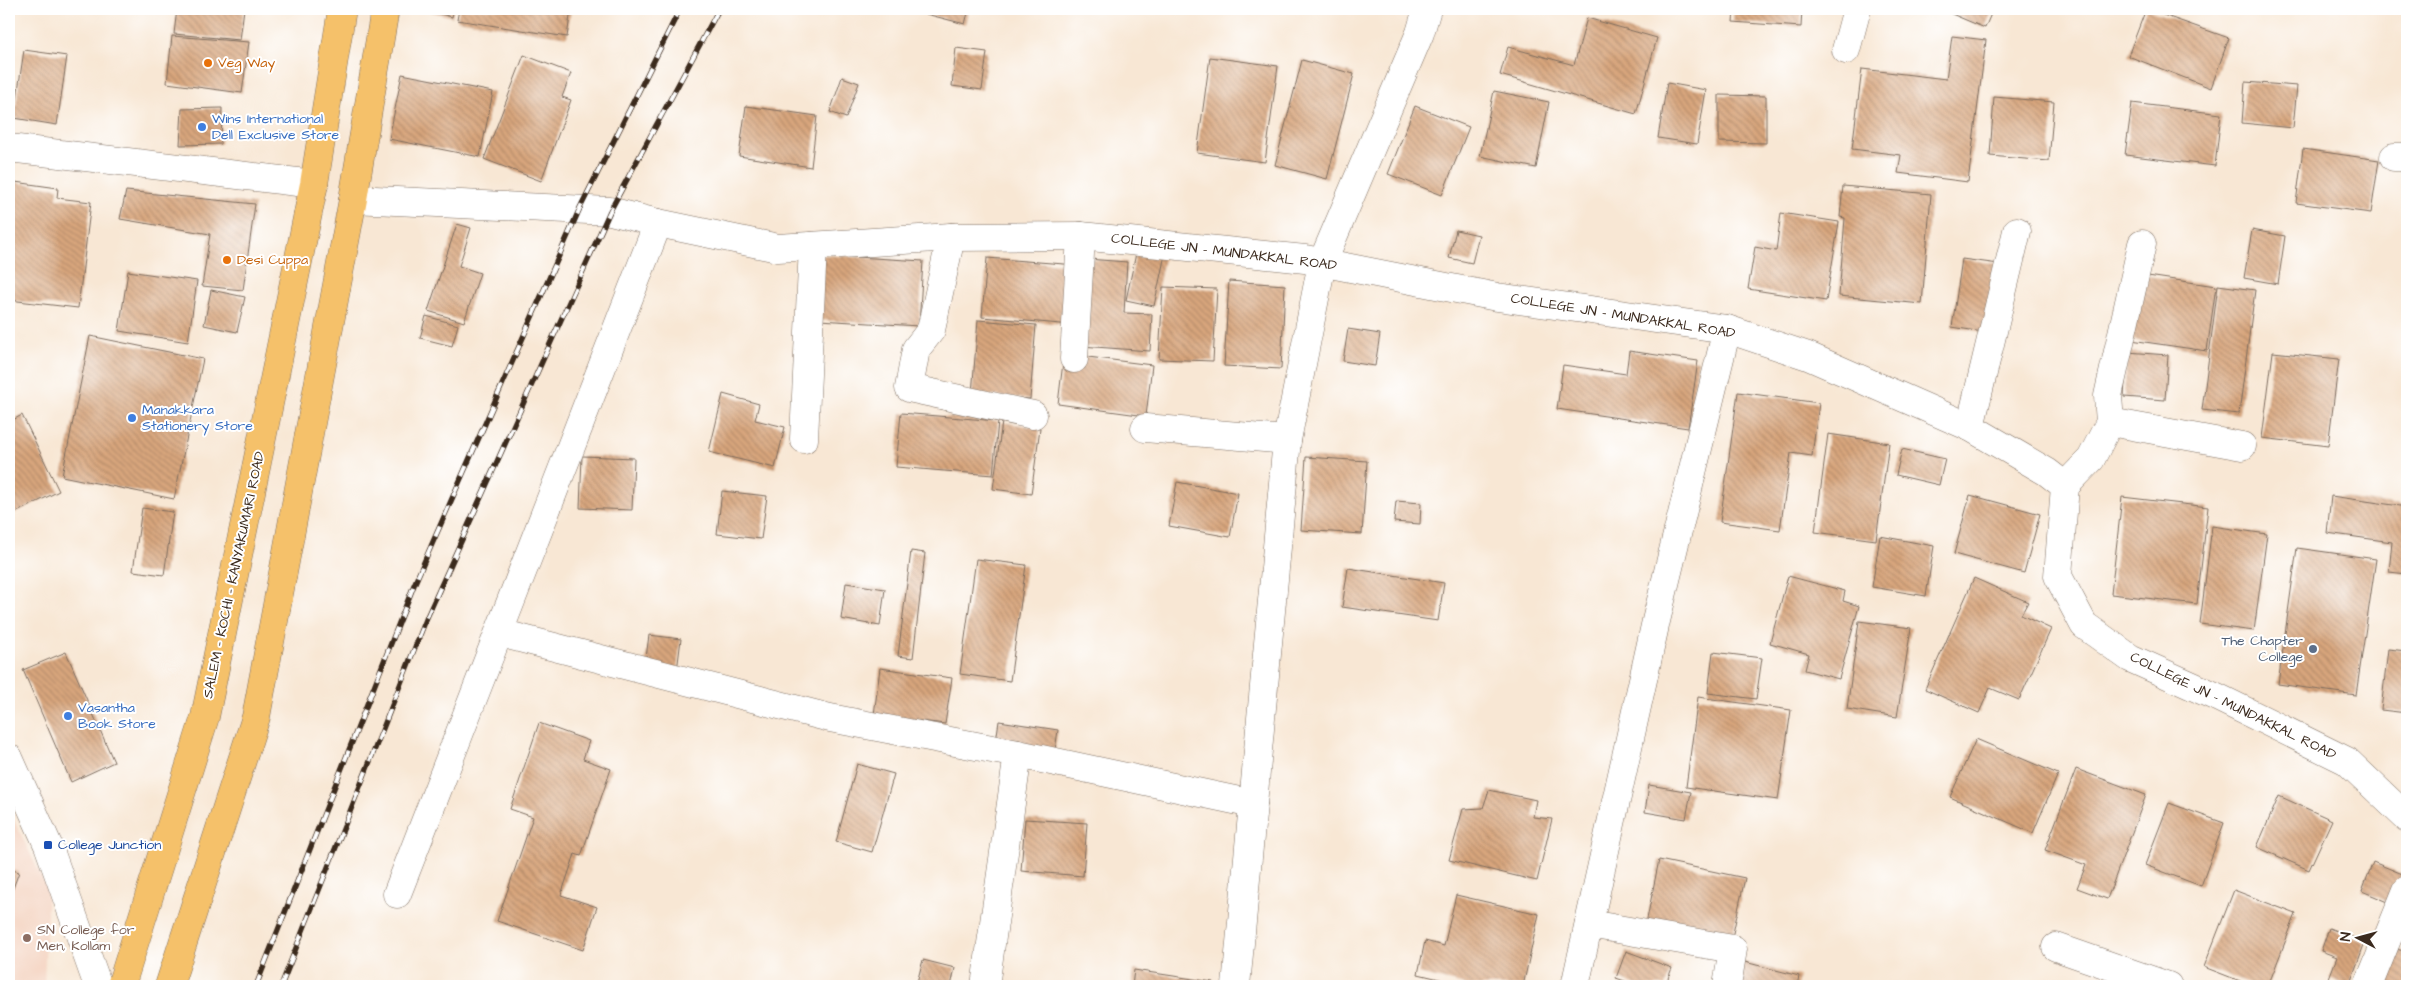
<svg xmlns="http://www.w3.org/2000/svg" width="2416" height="995" viewBox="0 0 2416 995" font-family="'Architects Daughter',sans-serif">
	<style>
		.built { fill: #f4d3c0 }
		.building { fill: url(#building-back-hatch) }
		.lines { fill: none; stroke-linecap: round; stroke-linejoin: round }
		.minor-casing { stroke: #7d6c5e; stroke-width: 29 }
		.major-casing { stroke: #7d6c5e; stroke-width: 29 }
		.minor { stroke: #fff; stroke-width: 28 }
		.major { stroke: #f5c16b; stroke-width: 28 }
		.rail-casing { stroke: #3b2a1e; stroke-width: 5.5 }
		.rail { stroke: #fff; stroke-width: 4; stroke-dasharray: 11; stroke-linecap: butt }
		.food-dot { fill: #e8710a; stroke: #fff; stroke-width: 2 }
		.shop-dot { fill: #3f7fe0; stroke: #fff; stroke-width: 2 }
		.service-dot { fill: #5c6f8a; stroke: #fff; stroke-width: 2 }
		.transit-dot { fill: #1a4fb4; stroke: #fff; stroke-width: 2 }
		.education-dot { fill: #8d6e63; stroke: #fff; stroke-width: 2 }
		.labels { text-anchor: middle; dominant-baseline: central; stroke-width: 4; stroke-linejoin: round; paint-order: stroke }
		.food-label { font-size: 14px; fill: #c56008; stroke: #fff; text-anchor: start }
		.shop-label { font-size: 14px; fill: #366cbe; stroke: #fff; text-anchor: start }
		.street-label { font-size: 14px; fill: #3b2a1e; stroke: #fff }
		.service-label { font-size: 14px; fill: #4e5e75; stroke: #fff; text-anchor: end }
		.transit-label { font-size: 14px; fill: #164399; stroke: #fff; text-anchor: start }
		.education-label { font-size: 14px; fill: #785e54; stroke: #fff; text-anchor: start }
	</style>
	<defs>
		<pattern id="building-back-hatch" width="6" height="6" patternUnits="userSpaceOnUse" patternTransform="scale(1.25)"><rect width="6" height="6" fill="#d8a67d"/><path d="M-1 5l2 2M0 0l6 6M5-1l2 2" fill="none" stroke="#b08766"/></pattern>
	</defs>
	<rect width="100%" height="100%" fill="#fff"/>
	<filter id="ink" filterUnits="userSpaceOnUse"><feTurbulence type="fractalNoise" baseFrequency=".02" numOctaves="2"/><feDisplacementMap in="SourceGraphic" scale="10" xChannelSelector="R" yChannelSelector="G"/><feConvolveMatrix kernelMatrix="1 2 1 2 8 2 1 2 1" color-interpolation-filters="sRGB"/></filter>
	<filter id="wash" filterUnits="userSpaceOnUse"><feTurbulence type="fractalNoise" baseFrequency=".0096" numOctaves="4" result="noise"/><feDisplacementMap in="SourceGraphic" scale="20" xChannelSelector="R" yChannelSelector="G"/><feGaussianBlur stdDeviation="1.12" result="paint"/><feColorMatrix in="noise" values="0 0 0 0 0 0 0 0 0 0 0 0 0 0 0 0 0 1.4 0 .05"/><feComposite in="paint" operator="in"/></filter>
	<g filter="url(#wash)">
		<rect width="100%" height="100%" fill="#f8e7d4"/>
		<path class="built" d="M 9,810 L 48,890 L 44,986 L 9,986 Z"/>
		<g id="blocks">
			<g class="building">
				<path d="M 177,9 L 244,9 L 240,40 L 174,34 Z"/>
				<path d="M 421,9 L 454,9 L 452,17 Z"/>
				<path d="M 459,9 L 571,9 L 567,37 L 457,20 Z"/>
				<path d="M 915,9 L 969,9 L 965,24 L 914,11 Z"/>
				<path d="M 1734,9 L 1802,9 L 1801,27 L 1733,22 Z"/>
				<path d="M 1948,9 L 1993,9 L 1985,28 L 1947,12 Z"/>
				<path d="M 2146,9 L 2229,38 L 2211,88 L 2128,56 Z"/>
				<path d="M 1587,18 L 1657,38 L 1636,114 L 1500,75 L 1508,47 L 1574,65 Z"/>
				<path d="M 172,36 L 249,42 L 242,93 L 167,83 Z"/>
				<path d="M 1952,36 L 1986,40 L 1968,182 L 1898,173 L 1901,155 L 1852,149 L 1862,69 L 1946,79 Z"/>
				<path d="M 956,48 L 987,52 L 982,90 L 952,86 Z"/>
				<path d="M 24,50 L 67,56 L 57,125 L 14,118 Z"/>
				<path d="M 524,55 L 571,73 L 562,97 L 571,100 L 541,181 L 484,159 Z"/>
				<path d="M 1210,57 L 1278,66 L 1265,162 L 1197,153 Z"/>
				<path d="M 1302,60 L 1354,74 L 1327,179 L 1275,165 Z"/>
				<path d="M 402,74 L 493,92 L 480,157 L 389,139 Z"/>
				<path d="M 842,77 L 859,83 L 846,118 L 830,112 Z"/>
				<path d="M 2245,82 L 2297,86 L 2293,128 L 2242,123 Z"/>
				<path d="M 1667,83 L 1706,90 L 1697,144 L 1658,138 Z"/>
				<path d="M 1494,91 L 1549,102 L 1536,168 L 1480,156 Z"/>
				<path d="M 1719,95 L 1766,96 L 1766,143 L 1719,142 Z"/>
				<path d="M 1994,97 L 2054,102 L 2049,161 L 1990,156 Z"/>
				<path d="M 2132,103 L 2221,114 L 2215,166 L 2125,155 Z"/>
				<path d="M 746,106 L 817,116 L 811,167 L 739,156 Z"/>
				<path d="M 1415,106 L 1469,127 L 1442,195 L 1388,174 Z"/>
				<path d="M 222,108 L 221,144 L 180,145 L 182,109 Z"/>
				<path d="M 2303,149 L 2379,160 L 2371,213 L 2296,203 Z"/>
				<path d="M 15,182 L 58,188 L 57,198 L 91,202 L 78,308 L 9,300 L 9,232 Z"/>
				<path d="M 1843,186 L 1931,194 L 1922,304 L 1839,296 L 1845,218 L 1840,217 Z"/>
				<path d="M 126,191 L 255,204 L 243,290 L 202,286 L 210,234 L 120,219 Z"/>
				<path d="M 1781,213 L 1839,222 L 1826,301 L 1748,289 L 1755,247 L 1776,251 Z"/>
				<path d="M 457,224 L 471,228 L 459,266 L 480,273 L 464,322 L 428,311 Z"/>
				<path d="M 1456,230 L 1479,235 L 1472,263 L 1449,258 Z"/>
				<path d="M 2252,230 L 2285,236 L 2278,284 L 2244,278 Z"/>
				<path d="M 1138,244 L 1166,250 L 1154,306 L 1126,300 Z"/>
				<path d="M 823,255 L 923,261 L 919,326 L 819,320 Z"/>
				<path d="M 987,258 L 1077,265 L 1072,325 L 982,317 Z"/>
				<path d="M 1087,259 L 1127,262 L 1124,313 L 1152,314 L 1150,351 L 1081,346 Z"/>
				<path d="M 1962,259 L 1999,264 L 1989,333 L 1952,327 Z"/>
				<path d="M 128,271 L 197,281 L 188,342 L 119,331 Z"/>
				<path d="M 2141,275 L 2216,286 L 2207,351 L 2131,340 Z"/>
				<path d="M 1229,281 L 1285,285 L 1281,369 L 1224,366 Z"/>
				<path d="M 2218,285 L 2255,290 L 2239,414 L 2202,410 Z"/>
				<path d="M 1163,287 L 1217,289 L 1213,361 L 1159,359 Z"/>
				<path d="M 211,290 L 245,297 L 237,332 L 204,325 Z"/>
				<path d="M 426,316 L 458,325 L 452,346 L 420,338 Z"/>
				<path d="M 978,320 L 1036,325 L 1030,399 L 972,394 Z"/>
				<path d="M 1348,329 L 1380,334 L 1375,366 L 1343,361 Z"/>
				<path d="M 90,336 L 203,359 L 174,499 L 62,476 Z"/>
				<path d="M 1629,351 L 1698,361 L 1688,428 L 1557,409 L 1563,365 L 1626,374 Z"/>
				<path d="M 2127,352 L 2168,355 L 2165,400 L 2124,397 Z"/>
				<path d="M 2273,352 L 2339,359 L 2328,446 L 2262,438 Z"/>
				<path d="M 1064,354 L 1152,365 L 1146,416 L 1058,404 Z"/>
				<path d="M 1738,392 L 1819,403 L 1812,456 L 1791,453 L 1780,530 L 1720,522 Z"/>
				<path d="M 723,394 L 759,404 L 755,420 L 785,427 L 775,468 L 709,452 Z"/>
				<path d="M 901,413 L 998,421 L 993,475 L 896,467 Z"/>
				<path d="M 22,415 L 59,491 L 9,516 L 9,422 Z"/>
				<path d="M 1002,422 L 1040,428 L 1031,494 L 993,489 Z"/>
				<path d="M 1828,434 L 1889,443 L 1876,540 L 1815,532 Z"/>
				<path d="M 1902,449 L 1945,459 L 1939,485 L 1896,475 Z"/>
				<path d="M 582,456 L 634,458 L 632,510 L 580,508 Z"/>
				<path d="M 1306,457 L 1367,461 L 1362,534 L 1301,530 Z"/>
				<path d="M 1177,482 L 1238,493 L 1230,537 L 1169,526 Z"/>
				<path d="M 722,491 L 767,496 L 761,539 L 717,534 Z"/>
				<path d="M 1970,495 L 2040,514 L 2024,573 L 1954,554 Z"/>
				<path d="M 2331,496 L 2407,507 L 2407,574 L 2389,572 L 2392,542 L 2327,533 Z"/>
				<path d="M 2122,497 L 2208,507 L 2197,604 L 2111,594 Z"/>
				<path d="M 1396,501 L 1421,503 L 1420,524 L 1394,522 Z"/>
				<path d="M 142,508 L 173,512 L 164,575 L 133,571 Z"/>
				<path d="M 2212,526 L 2267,534 L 2254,631 L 2200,624 Z"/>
				<path d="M 1880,536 L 1934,546 L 1926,596 L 1872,587 Z"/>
				<path d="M 2297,548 L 2376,559 L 2356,695 L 2278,684 Z"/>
				<path d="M 911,551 L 925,553 L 913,658 L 898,656 Z"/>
				<path d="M 976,559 L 1026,565 L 1010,681 L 960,674 Z"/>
				<path d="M 1348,568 L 1444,583 L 1438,621 L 1342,607 Z"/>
				<path d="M 1788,576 L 1845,591 L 1843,601 L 1859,606 L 1839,679 L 1805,670 L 1809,654 L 1770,643 Z"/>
				<path d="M 1974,578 L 2028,602 L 2021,615 L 2051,629 L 2019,700 L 1990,688 L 1979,713 L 1925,689 Z"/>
				<path d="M 846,583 L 885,589 L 880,626 L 841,619 Z"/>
				<path d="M 1859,621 L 1911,628 L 1897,717 L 1847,709 Z"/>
				<path d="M 649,635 L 681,639 L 677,671 L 645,666 Z"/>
				<path d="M 2388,649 L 2407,651 L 2407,713 L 2381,710 Z"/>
				<path d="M 66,652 L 114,762 L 71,782 L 23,670 Z"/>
				<path d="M 1713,652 L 1762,658 L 1756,699 L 1708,693 Z"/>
				<path d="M 880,668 L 952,678 L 945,724 L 874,715 Z"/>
				<path d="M 1698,697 L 1791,710 L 1778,800 L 1686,787 Z"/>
				<path d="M 999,721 L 1058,730 L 1054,757 L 995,748 Z"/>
				<path d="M 539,723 L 589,741 L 583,759 L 611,769 L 581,856 L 575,854 L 561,895 L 597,907 L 583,950 L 497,921 L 533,817 L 510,809 Z"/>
				<path d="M 1976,739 L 2058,774 L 2033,833 L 1950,797 Z"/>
				<path d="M 857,764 L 894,774 L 872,852 L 836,842 Z"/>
				<path d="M 2076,769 L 2146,795 L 2107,899 L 2077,888 L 2086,865 L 2045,850 Z"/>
				<path d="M 1649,785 L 1691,792 L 1686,819 L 1645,812 Z"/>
				<path d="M 1489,790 L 1536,800 L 1533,817 L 1552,819 L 1537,881 L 1449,860 L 1463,809 L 1483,808 Z"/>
				<path d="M 2279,796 L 2332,820 L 2309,870 L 2257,847 Z"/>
				<path d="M 2169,803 L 2224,823 L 2201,886 L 2145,865 Z"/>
				<path d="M 1025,819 L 1087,823 L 1083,876 L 1021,871 Z"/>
				<path d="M 1659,860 L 1745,878 L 1730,947 L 1645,929 Z"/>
				<path d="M 2373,862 L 2405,875 L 2393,904 L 2362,891 Z"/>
				<path d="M 9,869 L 19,872 L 9,899 Z"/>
				<path d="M 2234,890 L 2296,914 L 2268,986 L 2253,986 L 2204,967 Z"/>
				<path d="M 1456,895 L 1539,914 L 1523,986 L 1469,986 L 1418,974 L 1425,941 L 1444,946 Z"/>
				<path d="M 2329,928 L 2365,942 L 2349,986 L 2329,978 L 2337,957 L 2321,951 Z"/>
				<path d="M 2393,948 L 2407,952 L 2407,986 L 2383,986 Z"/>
				<path d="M 1626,951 L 1672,968 L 1665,986 L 1639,986 L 1616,978 Z"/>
				<path d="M 923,960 L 955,968 L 951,986 L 916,986 Z"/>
				<path d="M 1741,961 L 1799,976 L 1797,986 L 1735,986 Z"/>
				<path d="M 1134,970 L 1213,982 L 1212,986 L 1132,986 Z"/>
			</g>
		</g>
	</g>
	<g filter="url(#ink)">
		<use href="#blocks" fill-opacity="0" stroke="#7d6c5e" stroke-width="1"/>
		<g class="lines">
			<defs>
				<g id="minor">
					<path d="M 1846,50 L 1857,9"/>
					<path d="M 9,148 L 314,184"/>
					<path d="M 2394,157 L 2407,157"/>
					<path d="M 353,199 L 610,211 L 658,223 L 778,248 L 951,237 L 1081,236 L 1305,259 L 1497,297 L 1727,329 L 1808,356 L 1970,427 L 2047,472 L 2065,486 L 2058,576 L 2084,625 L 2130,658 L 2217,697 L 2347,761 L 2407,818"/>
					<path d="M 951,237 L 931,330 L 916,349 L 909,388 L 1033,415"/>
					<path d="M 1074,359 L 1081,236"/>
					<path d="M 2110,422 L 2242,446"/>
					<path d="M 1970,427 L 2017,231"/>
					<path d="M 1145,428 L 1287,440"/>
					<path d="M 804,439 L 813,246"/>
					<path d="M 2065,486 L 2091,459 L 2110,422 L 2108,396 L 2142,244"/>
					<path d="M 500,633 L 830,718 L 1018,754 L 1253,804"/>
					<path d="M 9,758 L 48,845 L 98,986"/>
					<path d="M 397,894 L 658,223"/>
					<path d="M 1589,924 L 1733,949 L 1727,986"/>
					<path d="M 2056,947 L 2168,986"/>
					<path d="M 985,986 L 1018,754"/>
					<path d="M 1236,986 L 1287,440 L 1322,263 L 1420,33 L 1427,9"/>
					<path d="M 1575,986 L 1656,621 L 1727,329"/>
					<path d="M 2368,986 L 2407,890"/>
				</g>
				<g id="major">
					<path d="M 121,986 L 205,717 L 314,184 L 342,9"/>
					<path d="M 169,986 L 256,717 L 353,199 L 385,9"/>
				</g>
			</defs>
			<use href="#minor" class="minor-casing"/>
			<use href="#major" class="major-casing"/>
			<use href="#minor" class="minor"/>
			<use href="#major" class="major"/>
			<defs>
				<g id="rail">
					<path d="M 256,986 L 414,585 L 580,208 L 680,9"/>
					<path d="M 281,986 L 427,617 L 610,211 L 719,9"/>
				</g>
			</defs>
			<use href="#rail" class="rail-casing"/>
			<use href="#rail" class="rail"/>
		</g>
	</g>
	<g class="food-dot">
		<circle cx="208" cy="63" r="5"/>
		<circle cx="227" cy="260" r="5"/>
	</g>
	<g class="shop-dot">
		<circle cx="202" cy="127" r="5"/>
		<circle cx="132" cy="418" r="5"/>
		<circle cx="68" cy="716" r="5"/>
	</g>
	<circle class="service-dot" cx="2313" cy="649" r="5"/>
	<rect class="transit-dot" x="43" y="840" width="10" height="10" rx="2.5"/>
	<circle class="education-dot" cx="27" cy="938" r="5"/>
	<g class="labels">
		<g class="food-label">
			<text x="218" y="63">Veg Way</text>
			<text x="237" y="260">Desi Cuppa</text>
		</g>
		<g class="shop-label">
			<text x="212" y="119">Wins International<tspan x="212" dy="16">Dell Exclusive Store</tspan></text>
			<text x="142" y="410">Manakkara<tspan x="142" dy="16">Stationery Store</tspan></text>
			<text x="78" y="708">Vasantha<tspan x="78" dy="16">Book Store</tspan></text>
		</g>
		<g class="street-label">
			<text transform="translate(1224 252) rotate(7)">COLLEGE JN - MUNDAKKAL ROAD</text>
			<text transform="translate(1623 316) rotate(9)">COLLEGE JN - MUNDAKKAL ROAD</text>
			<text transform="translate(234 575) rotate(-78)">SALEM - KOCHI - KANYAKUMARI ROAD</text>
			<text transform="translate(2233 706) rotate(26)">COLLEGE JN - MUNDAKKAL ROAD</text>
		</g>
		<g class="service-label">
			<text x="2303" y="641">The Chapter<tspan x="2303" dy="16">College</tspan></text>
		</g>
		<g class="transit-label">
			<text x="58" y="845">College Junction</text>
		</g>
		<g class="education-label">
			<text x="37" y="930">SN College for<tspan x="37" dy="16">Men, Kollam</tspan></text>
		</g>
	</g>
	<rect width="2416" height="995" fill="none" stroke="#fff" stroke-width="30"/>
	<g transform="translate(2358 938) rotate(276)" stroke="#ffffff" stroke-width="4" paint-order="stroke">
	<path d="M0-4L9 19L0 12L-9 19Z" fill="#3b2a1e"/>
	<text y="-8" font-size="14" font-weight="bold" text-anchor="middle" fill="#3b2a1e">N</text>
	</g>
</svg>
